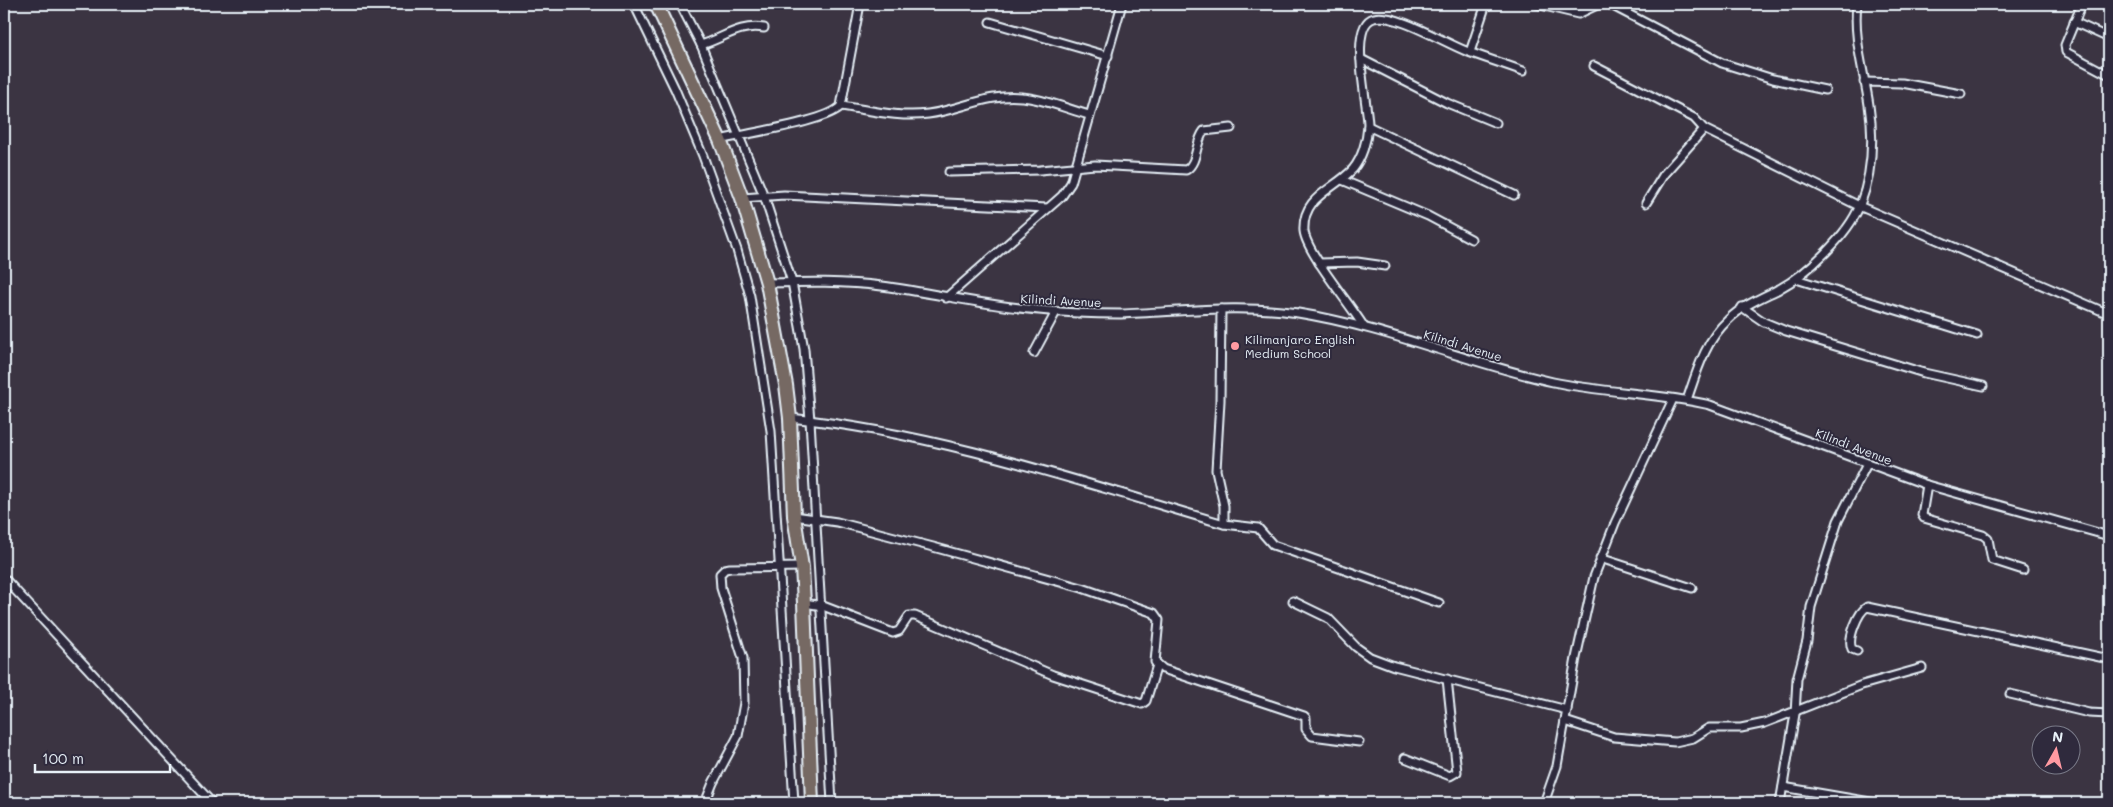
<svg xmlns="http://www.w3.org/2000/svg" width="2113" height="807" viewBox="0 0 2113 807" font-family="Mali,sans-serif">
	<style>
		.lines { fill: none; stroke-linecap: round; stroke-linejoin: round }
		.street-casing { stroke: #e8f1f8; stroke-width: 11 }
		.highway-casing { stroke: #e8f1f8; stroke-width: 16 }
		.street { stroke: #2f2a3d; stroke-width: 7 }
		.highway { stroke: #766964; stroke-width: 12 }
		.poi-dot { fill: #ff9aa2; stroke: #2f2a3d; stroke-width: 2 }
		.labels { text-anchor: middle; dominant-baseline: central; stroke-width: 4; stroke-linejoin: round; paint-order: stroke }
		.street-label { font-size: 12px; fill: #e8f1f8; stroke: #2f2a3d }
		.poi-label { font-size: 12px; fill: #e8f1f8; stroke: #2f2a3d; text-anchor: start }
	</style>
	<rect width="100%" height="100%" fill="#3b3442"/>
	<filter id="ink" filterUnits="userSpaceOnUse"><feTurbulence type="fractalNoise" baseFrequency=".02" numOctaves="2"/><feDisplacementMap in="SourceGraphic" scale="10" xChannelSelector="R" yChannelSelector="G"/><feConvolveMatrix kernelMatrix="1 2 1 2 8 2 1 2 1" color-interpolation-filters="sRGB"/></filter>
	<g filter="url(#ink)">
		<g class="lines">
			<defs>
				<g id="street">
					<path d="M 634,4 L 675,89 L 703,156 L 737,250 L 750,296 L 771,431 L 794,803"/>
					<path d="M 680,4 L 701,45 L 764,196 L 792,282 L 804,349 L 810,420 L 832,803"/>
					<path d="M 1536,4 L 1578,14 L 1599,4"/>
					<path d="M 1609,4 L 1722,63 L 1773,79 L 1825,90"/>
					<path d="M 2082,4 L 2065,45 L 2066,52 L 2109,75"/>
					<path d="M 990,22 L 1108,56"/>
					<path d="M 2074,22 L 2109,38"/>
					<path d="M 701,45 C 724,38 739,24 764,28"/>
					<path d="M 1470,52 L 1486,4"/>
					<path d="M 1361,59 L 1447,103 L 1496,123"/>
					<path d="M 1594,66 L 1694,118 L 1704,129 L 1859,206 L 2109,314"/>
					<path d="M 1864,82 L 1902,83 L 1961,94"/>
					<path d="M 841,106 C 869,110 900,118 928,114 C 961,110 988,93 1022,97 C 1045,99 1067,109 1089,115"/>
					<path d="M 1368,126 L 1514,195"/>
					<path d="M 720,140 C 746,133 827,122 841,106 L 860,4"/>
					<path d="M 949,172 L 1040,170 L 1095,165 L 1186,170 C 1198,163 1195,142 1204,131 L 1231,128"/>
					<path d="M 1342,180 L 1428,216 L 1471,239"/>
					<path d="M 742,198 L 784,195 L 1047,208"/>
					<path d="M 1646,203 L 1664,174 L 1704,129"/>
					<path d="M 1319,263 L 1357,262 L 1385,266"/>
					<path d="M 1796,279 L 1977,335"/>
					<path d="M 767,283 C 806,282 844,281 882,286 C 935,293 986,306 1039,310 C 1066,313 1093,314 1121,314 C 1180,312 1239,304 1298,313 C 1386,327 1467,363 1553,382 C 1605,393 1659,393 1710,405 L 1927,485 L 2109,536"/>
					<path d="M 946,298 L 1062,196 L 1071,183 L 1122,4"/>
					<path d="M 1742,307 L 1764,322 L 1786,331 L 1924,373 L 1983,386"/>
					<path d="M 1221,309 L 1220,401 L 1216,470 L 1224,506 L 1224,524"/>
					<path d="M 1364,327 C 1351,305 1306,252 1304,231 C 1302,196 1334,190 1353,169 C 1362,158 1367,141 1368,126 C 1369,107 1347,25 1374,18 C 1394,12 1445,43 1466,51 C 1485,58 1504,64 1523,71"/>
					<path d="M 1034,353 L 1056,312"/>
					<path d="M 1687,400 C 1697,371 1705,341 1728,320 C 1743,305 1761,298 1779,289 C 1807,274 1848,235 1860,205 C 1872,174 1874,138 1869,105 C 1864,71 1853,38 1857,4"/>
					<path d="M 790,418 C 938,433 1081,482 1224,524 L 1258,528 L 1273,545 L 1439,603"/>
					<path d="M 1927,485 L 1922,515 L 1924,518 L 1983,535 L 1988,539 L 1992,560 L 2023,570"/>
					<path d="M 794,516 L 837,522 L 933,547 L 1082,588 L 1154,613 L 1159,620 L 1155,662 L 1163,669 L 1304,716 L 1306,718 L 1306,729 L 1312,736 L 1359,742"/>
					<path d="M 1600,558 L 1692,588"/>
					<path d="M 4,578 L 212,803"/>
					<path d="M 1293,601 L 1328,618 L 1356,647 L 1370,657 L 1394,666 L 1567,710"/>
					<path d="M 804,603 L 823,606 L 893,633 L 899,631 L 909,616 L 915,616 L 1053,675 L 1142,704 L 1146,701 L 1157,665"/>
					<path d="M 1857,651 L 1852,649 C 1847,639 1858,612 1867,607 L 2109,659"/>
					<path d="M 2010,694 L 2089,713 L 2109,714"/>
					<path d="M 1565,721 L 1614,737 L 1675,742 L 1693,738 L 1709,728 L 1741,728 L 1765,723 L 1862,685 L 1922,668"/>
					<path d="M 1405,758 L 1450,776 L 1457,772 L 1447,679"/>
					<path d="M 1783,787 L 1876,803"/>
					<path d="M 705,803 L 713,783 L 738,736 L 744,703 L 743,658 L 721,588 L 720,574 L 725,569 L 730,568 L 802,567"/>
					<path d="M 1544,803 L 1557,766 L 1576,658 L 1594,577 L 1615,523 L 1673,399"/>
					<path d="M 1780,803 L 1795,714 L 1797,679 L 1807,641 L 1811,607 L 1838,521 L 1867,464"/>
				</g>
				<path id="highway" d="M 656,4 L 720,140 L 742,198 L 767,283 L 786,385 L 790,418 L 794,516 L 802,567 L 804,603 L 812,803"/>
			</defs>
			<use href="#street" class="street-casing"/>
			<use href="#highway" class="highway-casing"/>
			<use href="#street" class="street"/>
			<use href="#highway" class="highway"/>
		</g>
	</g>
	<circle class="poi-dot" cx="1235" cy="346" r="5"/>
	<g class="labels">
		<g class="street-label">
			<text transform="translate(1061 300) rotate(3)">Kilindi Avenue</text>
			<text transform="translate(1463 345) rotate(17)">Kilindi Avenue</text>
			<text transform="translate(1854 446) rotate(21)">Kilindi Avenue</text>
		</g>
		<g class="poi-label">
			<text x="1245" y="339">Kilimanjaro English<tspan x="1245" dy="14">Medium School</tspan></text>
		</g>
	</g>
	<rect width="2113" height="807" fill="none" stroke="#2f2a3d" stroke-width="20"/>
	<rect x="10" y="10" width="2093" height="787" fill="none" stroke="#e8f1f8" stroke-width="2" filter="url(#ink)"/>
	<g transform="translate(2056 750) rotate(8)"><circle r="24" fill="#2f2a3d" stroke="#797a88"/>
	<path d="M0-4L9 19L0 12L-9 19Z" fill="#ff9aa2"/>
	<text y="-8" font-size="14" font-weight="bold" text-anchor="middle" fill="#e8f1f8">N</text>
	</g>
	<path d="M35 764v8h135v-8" fill="none" stroke="#e8f1f8" stroke-width="2.5"/>
	<text x="42" y="764" font-size="15" fill="#e8f1f8" stroke="#2f2a3d" stroke-width="4" paint-order="stroke">100 m</text>
</svg>
